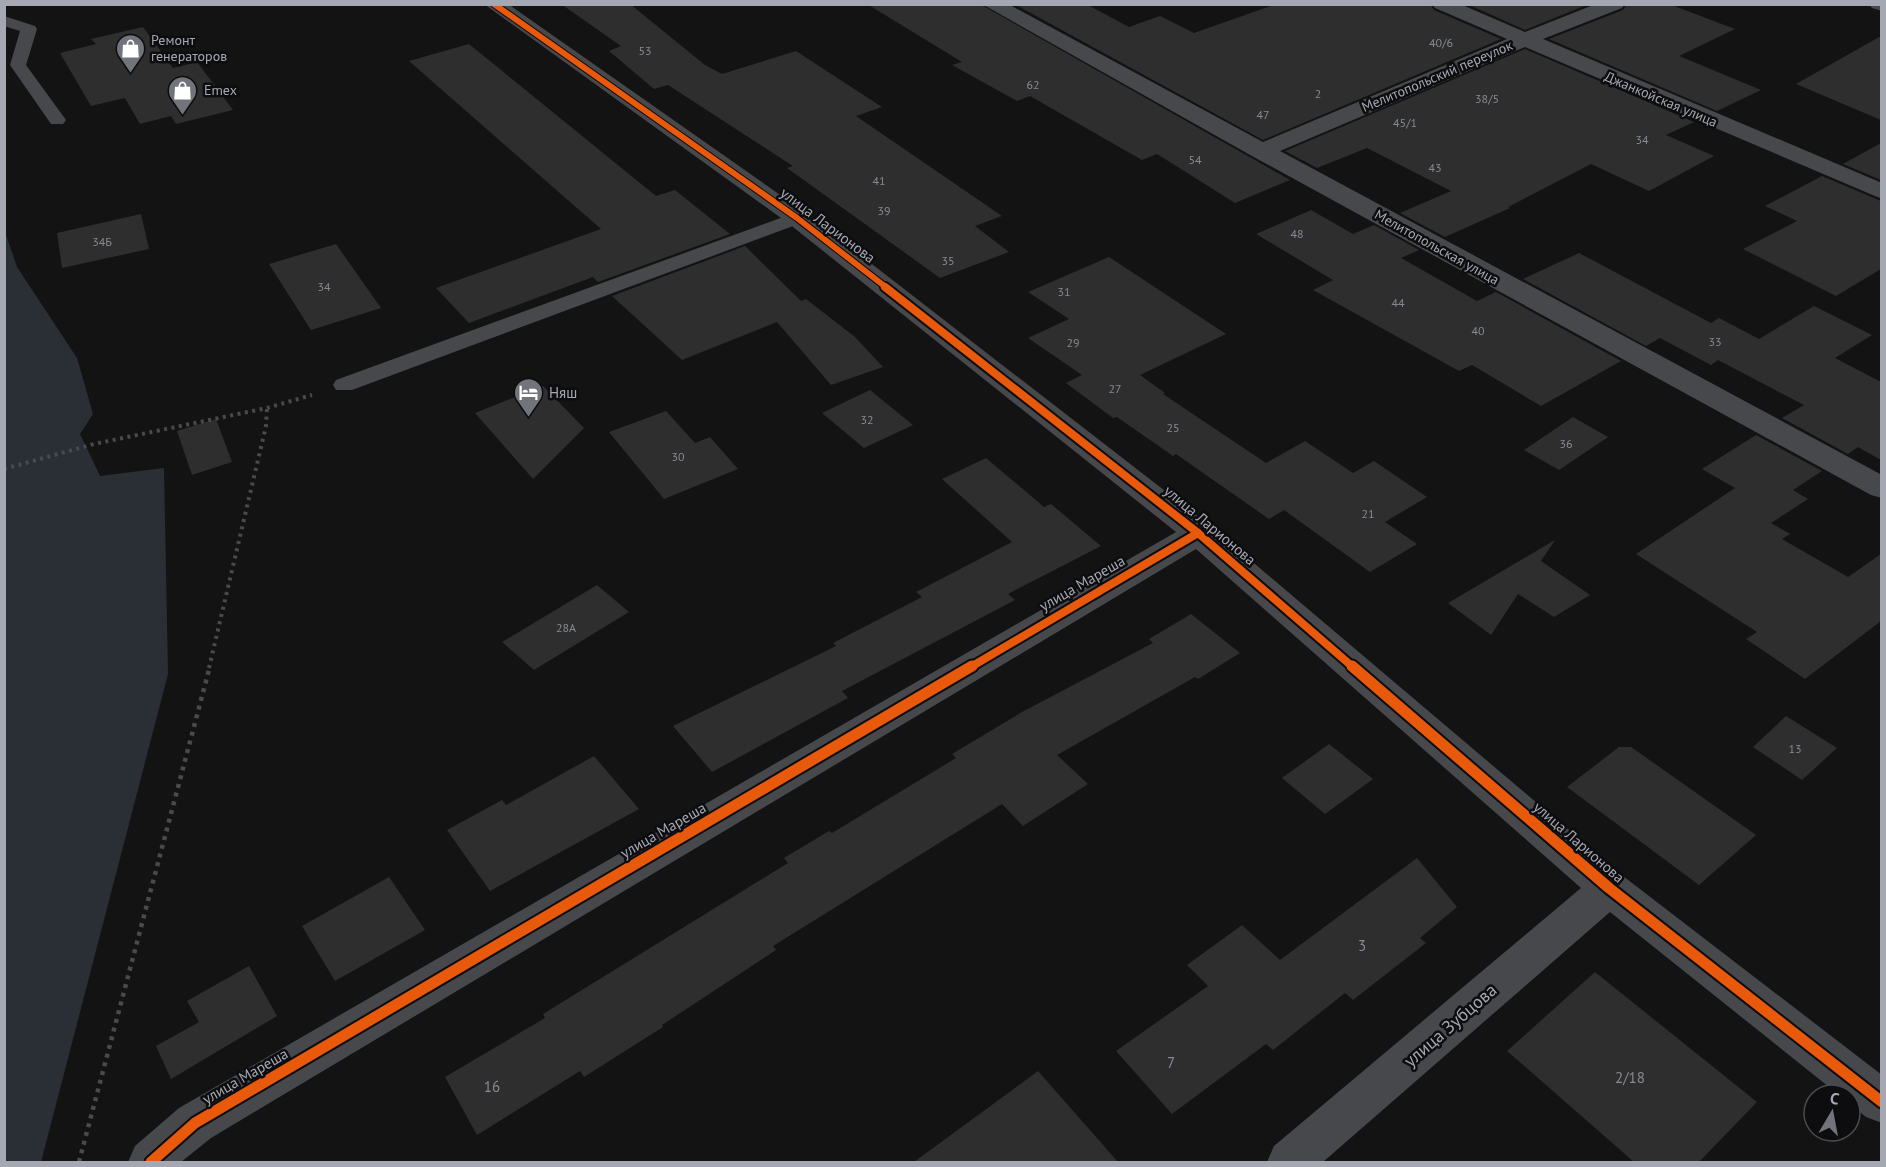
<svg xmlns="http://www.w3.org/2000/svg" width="1886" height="1167" viewBox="0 0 1886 1167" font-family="'PT Sans',sans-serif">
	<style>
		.water { fill: #2a2f36 }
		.building { fill: #2e2e2e }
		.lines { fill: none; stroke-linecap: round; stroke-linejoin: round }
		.path-far1 { stroke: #494a4d; stroke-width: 4; stroke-dasharray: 3 4.5; stroke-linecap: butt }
		.path { stroke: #494a4d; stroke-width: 4.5; stroke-dasharray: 4 5; stroke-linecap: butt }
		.lane { fill: #47484c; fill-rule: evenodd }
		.street { fill: #47484c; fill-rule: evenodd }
		.cycleway-far2-casing { stroke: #0d0d0f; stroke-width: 8 }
		.cycleway-far1-casing { stroke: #0d0d0f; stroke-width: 12 }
		.cycleway-casing { stroke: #0d0d0f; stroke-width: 15 }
		.cycleway-far2 { stroke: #e8590c; stroke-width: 6 }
		.cycleway-far1 { stroke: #e8590c; stroke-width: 8 }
		.cycleway { stroke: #e8590c; stroke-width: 11 }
		.labels { text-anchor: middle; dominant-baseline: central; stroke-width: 5; stroke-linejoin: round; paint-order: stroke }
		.number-label { font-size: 12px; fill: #878a92 }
		.far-poi-label { font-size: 14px; fill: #a5a8b3; stroke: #0d0d0f; text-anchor: start }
		.far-street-label { font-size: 14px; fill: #a5a8b3; stroke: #0d0d0f }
		.street-label { font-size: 15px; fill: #a5a8b3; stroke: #0d0d0f }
		.poi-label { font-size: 15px; fill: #a5a8b3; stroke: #0d0d0f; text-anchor: start }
		.near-number-label { font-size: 15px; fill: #878a92 }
		.near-street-label { font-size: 18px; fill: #a5a8b3; stroke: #0d0d0f }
	</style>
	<rect width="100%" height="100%" fill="#131313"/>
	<path class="water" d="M 5,232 L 17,267 L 77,358 L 93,414 L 80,434 L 100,476 L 164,468 L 168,674 L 41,1162 L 4,1162 Z"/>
	<g class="building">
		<path d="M 561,4 L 630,4 L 705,65 L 722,74 L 796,51 L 882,107 L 856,116 L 1002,216 L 975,226 L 1009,252 L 940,278 L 787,168 L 793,166 L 668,85 L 654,89 L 609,51 L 621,46 Z"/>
		<path d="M 867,4 L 980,4 L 1290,180 L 1235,203 L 1157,154 L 1142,160 L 1030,96 L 1017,101 L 952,65 L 962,62 Z"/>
		<path d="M 1014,4 L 1086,4 L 1129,27 L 1160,16 L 1194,33 L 1276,4 L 1430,4 L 1434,10 L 1501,39 L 1263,140 Z"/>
		<path d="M 1467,4 L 1589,4 L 1525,30 Z"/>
		<path d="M 1627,4 L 1669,4 L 1735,29 L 1679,56 L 1761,90 L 1717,111 L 1549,39 L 1623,10 Z"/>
		<path d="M 143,27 L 173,68 L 197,62 L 233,110 L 176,124 L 171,116 L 140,124 L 125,98 L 91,106 L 60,53 L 96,44 L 91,39 Z"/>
		<path d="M 1881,36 L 1881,120 L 1796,84 Z"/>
		<path d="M 469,44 L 656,196 L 675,190 L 730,234 L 598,282 L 593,277 L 469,323 L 436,288 L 601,229 L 409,61 Z"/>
		<path d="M 1525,49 L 1694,122 L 1666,135 L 1714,156 L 1649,191 L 1591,164 L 1508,207 L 1510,208 L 1445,237 L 1400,213 L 1451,191 L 1367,148 L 1317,168 L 1285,151 Z"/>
		<path d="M 1881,143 L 1881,180 L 1843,164 Z"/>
		<path d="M 1822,176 L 1881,201 L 1881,269 L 1836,296 L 1743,249 L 1797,221 L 1765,206 Z"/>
		<path d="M 1311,210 L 1353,234 L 1374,225 L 1419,250 L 1401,258 L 1477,301 L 1496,292 L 1621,361 L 1541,406 L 1472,365 L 1459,371 L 1313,290 L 1333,280 L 1256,234 Z"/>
		<path d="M 141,214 L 149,249 L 62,268 L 57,233 Z"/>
		<path d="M 336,244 L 381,308 L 311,330 L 269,264 Z"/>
		<path d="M 745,246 L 801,301 L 806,299 L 855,337 L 883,367 L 831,385 L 777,322 L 682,360 L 612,296 Z"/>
		<path d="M 1579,253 L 1711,323 L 1719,318 L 1759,339 L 1814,306 L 1872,335 L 1835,358 L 1881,382 L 1881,460 L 1858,447 L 1848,454 L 1782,418 L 1804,405 L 1718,360 L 1711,365 L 1660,338 L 1646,346 L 1523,279 Z"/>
		<path d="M 1109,257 L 1226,334 L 1140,375 L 1165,393 L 1163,394 L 1266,463 L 1305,441 L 1353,473 L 1374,461 L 1427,497 L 1385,522 L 1417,544 L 1370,572 L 1284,510 L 1269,519 L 1176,454 L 1173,456 L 1117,417 L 1113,418 L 1066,383 L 1082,375 L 1028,338 L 1069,319 L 1028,292 Z"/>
		<path d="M 543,386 L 584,428 L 533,479 L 475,413 Z"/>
		<path d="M 870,390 L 913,425 L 864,448 L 822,413 Z"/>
		<path d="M 666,411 L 695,443 L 710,437 L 738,469 L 664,499 L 609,432 Z"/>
		<path d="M 1573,417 L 1608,437 L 1559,470 L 1524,450 Z"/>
		<path d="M 216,419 L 232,462 L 192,475 L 177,431 Z"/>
		<path d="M 1756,435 L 1822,471 L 1793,490 L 1808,499 L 1771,523 L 1790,534 L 1782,539 L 1848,577 L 1881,554 L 1881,621 L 1805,679 L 1746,639 L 1757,632 L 1636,554 L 1735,488 L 1702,469 Z"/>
		<path d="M 986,458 L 1044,507 L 1051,504 L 1101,546 L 1008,594 L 1015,600 L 842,691 L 848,698 L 712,772 L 673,726 L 836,646 L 833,643 L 922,597 L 916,592 L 1012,542 L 942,479 Z"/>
		<path d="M 1555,540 L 1541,561 L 1590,595 L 1554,617 L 1518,594 L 1491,635 L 1448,603 Z"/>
		<path d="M 597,585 L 629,612 L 534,670 L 502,642 Z"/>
		<path d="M 1191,614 L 1240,653 L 1198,679 L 1195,677 L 1057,755 L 1088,784 L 1023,826 L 1002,804 L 773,946 L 776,950 L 662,1025 L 663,1027 L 584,1077 L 580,1071 L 477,1135 L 445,1077 L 545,1018 L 543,1014 L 788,863 L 784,858 L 829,831 L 832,833 L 956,758 L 952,754 L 1022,712 L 1153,643 L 1149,639 Z"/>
		<path d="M 1786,716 L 1837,748 L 1802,780 L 1753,747 Z"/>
		<path d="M 1329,744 L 1373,779 L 1325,814 L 1282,778 Z"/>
		<path d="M 1619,747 L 1631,747 L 1756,835 L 1699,885 L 1567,787 Z"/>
		<path d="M 594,756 L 639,809 L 490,891 L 447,830 L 502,800 L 506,805 Z"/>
		<path d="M 1417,858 L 1457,907 L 1420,938 L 1426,943 L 1353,1000 L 1345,993 L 1273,1050 L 1266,1044 L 1172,1114 L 1116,1051 L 1208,986 L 1187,965 L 1242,925 L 1280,960 Z"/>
		<path d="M 389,877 L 425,930 L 335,981 L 302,926 Z"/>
		<path d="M 249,966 L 277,1016 L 171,1079 L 156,1046 L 199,1022 L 187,1001 Z"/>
		<path d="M 1595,972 L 1757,1102 L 1699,1162 L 1634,1162 L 1507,1051 Z"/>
		<path d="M 1038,1071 L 1118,1162 L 914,1162 Z"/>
	</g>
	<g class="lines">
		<g class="path-far1">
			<path d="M 4,469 L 94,444 L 267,408 L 312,395"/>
			<path d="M 209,668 L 266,426 L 267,408"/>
		</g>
		<path class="path" d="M 79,1162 L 210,666"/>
		<g class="lane">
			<path d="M 4,16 L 35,26 L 37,29 L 26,65 L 66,120 L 63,124 L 51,124 L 10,65 L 20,31 L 4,26 Z"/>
			<path d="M 797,212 L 807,218 L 804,222 L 352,390 L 336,390 L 333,385 L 336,380 Z"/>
		</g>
		<g class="street">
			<path d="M 484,4 L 508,4 L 806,213 L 1209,525 L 1623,876 L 1882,1075 L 1882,1123 L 1866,1117 L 1850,1104 L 1850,1095 L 1839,1095 L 1610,912 L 1323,1162 L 1267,1162 L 1274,1146 L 1581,888 L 1196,549 L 211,1138 L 181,1162 L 128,1162 L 135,1146 L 179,1108 L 1176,532 L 788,223 Z"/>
			<path d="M 982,4 L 1008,4 L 1263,142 L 1507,39 L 1435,8 L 1432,4 L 1460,4 L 1525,32 L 1596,4 L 1625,4 L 1622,8 L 1543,39 L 1882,183 L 1882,199 L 1525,47 L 1280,151 L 1882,475 L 1882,498 L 1871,495 L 1252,156 Z"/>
			<path d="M 1869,4 L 1882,4 L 1882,11 L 1872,8 Z"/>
		</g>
		<defs>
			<path id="cycleway-far2" d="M 494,4 L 797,218 L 887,288"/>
			<g id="cycleway-far1">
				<path d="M 885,287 L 1198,533 L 1354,668"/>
				<path d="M 969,668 L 1198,533"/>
			</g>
			<g id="cycleway">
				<path d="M 1352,666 L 1609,888 L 1882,1102"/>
				<path d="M 151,1162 L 195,1123 L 972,666"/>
			</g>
		</defs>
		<use href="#cycleway-far2" class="cycleway-far2-casing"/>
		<use href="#cycleway-far1" class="cycleway-far1-casing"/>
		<use href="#cycleway" class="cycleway-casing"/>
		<use href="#cycleway-far2" class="cycleway-far2"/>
		<use href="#cycleway-far1" class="cycleway-far1"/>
		<use href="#cycleway" class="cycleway"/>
	</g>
	<defs>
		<symbol id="shop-pin" viewBox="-11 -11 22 30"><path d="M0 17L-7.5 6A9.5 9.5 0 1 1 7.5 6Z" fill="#72747b" stroke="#0d0d0f"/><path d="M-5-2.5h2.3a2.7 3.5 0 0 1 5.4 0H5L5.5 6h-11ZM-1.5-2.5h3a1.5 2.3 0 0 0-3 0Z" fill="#fff"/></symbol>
		<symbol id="hotel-pin" viewBox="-11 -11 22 30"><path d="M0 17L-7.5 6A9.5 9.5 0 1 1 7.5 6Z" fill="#72747b" stroke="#0d0d0f"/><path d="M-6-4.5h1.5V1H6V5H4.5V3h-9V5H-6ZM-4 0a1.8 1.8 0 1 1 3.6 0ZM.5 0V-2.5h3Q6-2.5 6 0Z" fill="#fff"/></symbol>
	</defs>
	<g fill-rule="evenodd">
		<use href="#shop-pin" x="114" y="32" width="33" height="45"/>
		<use href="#shop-pin" x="166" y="74" width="33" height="45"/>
		<use href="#hotel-pin" x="512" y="376" width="33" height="45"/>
	</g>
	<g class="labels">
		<g class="number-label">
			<text x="1441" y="42">40/6</text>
			<text x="645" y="50">53</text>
			<text x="1033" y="84">62</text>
			<text x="1318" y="93">2</text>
			<text x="1487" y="98">38/5</text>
			<text x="1263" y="114">47</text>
			<text x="1405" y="122">45/1</text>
			<text x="1642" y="139">34</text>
			<text x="1195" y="159">54</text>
			<text x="1435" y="167">43</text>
			<text x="879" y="180">41</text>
			<text x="884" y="210">39</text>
			<text x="1297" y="233">48</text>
			<text x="102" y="241">34Б</text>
			<text x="948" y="260">35</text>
			<text x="324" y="286">34</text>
			<text x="1064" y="291">31</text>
			<text x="1398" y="302">44</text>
			<text x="1478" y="330">40</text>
			<text x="1715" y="341">33</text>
			<text x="1073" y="342">29</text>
			<text x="1115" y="388">27</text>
			<text x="867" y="419">32</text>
			<text x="1173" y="427">25</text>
			<text x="1566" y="443">36</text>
			<text x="678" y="456">30</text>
			<text x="1368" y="513">21</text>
			<text x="566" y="627">28А</text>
			<text x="1795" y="748">13</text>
		</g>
		<g class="far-poi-label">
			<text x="151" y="40">Ремонт<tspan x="151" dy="16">генераторов</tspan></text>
			<text x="204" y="90">Emex</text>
		</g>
		<g class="far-street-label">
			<text transform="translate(1437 76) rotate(-23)">Мелитопольский переулок</text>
			<text transform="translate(1661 99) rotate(23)">Джанкойская улица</text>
			<text transform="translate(1437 247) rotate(29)">Мелитопольская улица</text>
		</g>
		<g class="street-label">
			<text transform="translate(828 225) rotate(37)">улица Ларионова</text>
			<text transform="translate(1210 525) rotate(40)">улица Ларионова</text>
			<text transform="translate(1082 583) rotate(-30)">улица Мареша</text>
			<text transform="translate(663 830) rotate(-30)">улица Мареша</text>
			<text transform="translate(1579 842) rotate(41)">улица Ларионова</text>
			<text transform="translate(245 1076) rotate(-30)">улица Мареша</text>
		</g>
		<g class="poi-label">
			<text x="549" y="392">Няш</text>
		</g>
		<g class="near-number-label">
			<text x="1362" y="945">3</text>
			<text x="1171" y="1062">7</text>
			<text x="1630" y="1077">2/18</text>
			<text x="492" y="1086">16</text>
		</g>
		<g class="near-street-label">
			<text transform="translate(1450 1025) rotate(-41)">улица Зубцова</text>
		</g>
	</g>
	<rect width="1886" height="1167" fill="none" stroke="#a5a8b3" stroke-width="12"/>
	<g transform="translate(1832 1113) rotate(10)"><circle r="28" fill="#0d0d0f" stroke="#4a4b51" stroke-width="1.5"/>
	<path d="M0-4.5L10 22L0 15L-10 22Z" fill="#72747b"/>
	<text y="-9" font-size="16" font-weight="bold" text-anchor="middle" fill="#a5a8b3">С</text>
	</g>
</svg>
